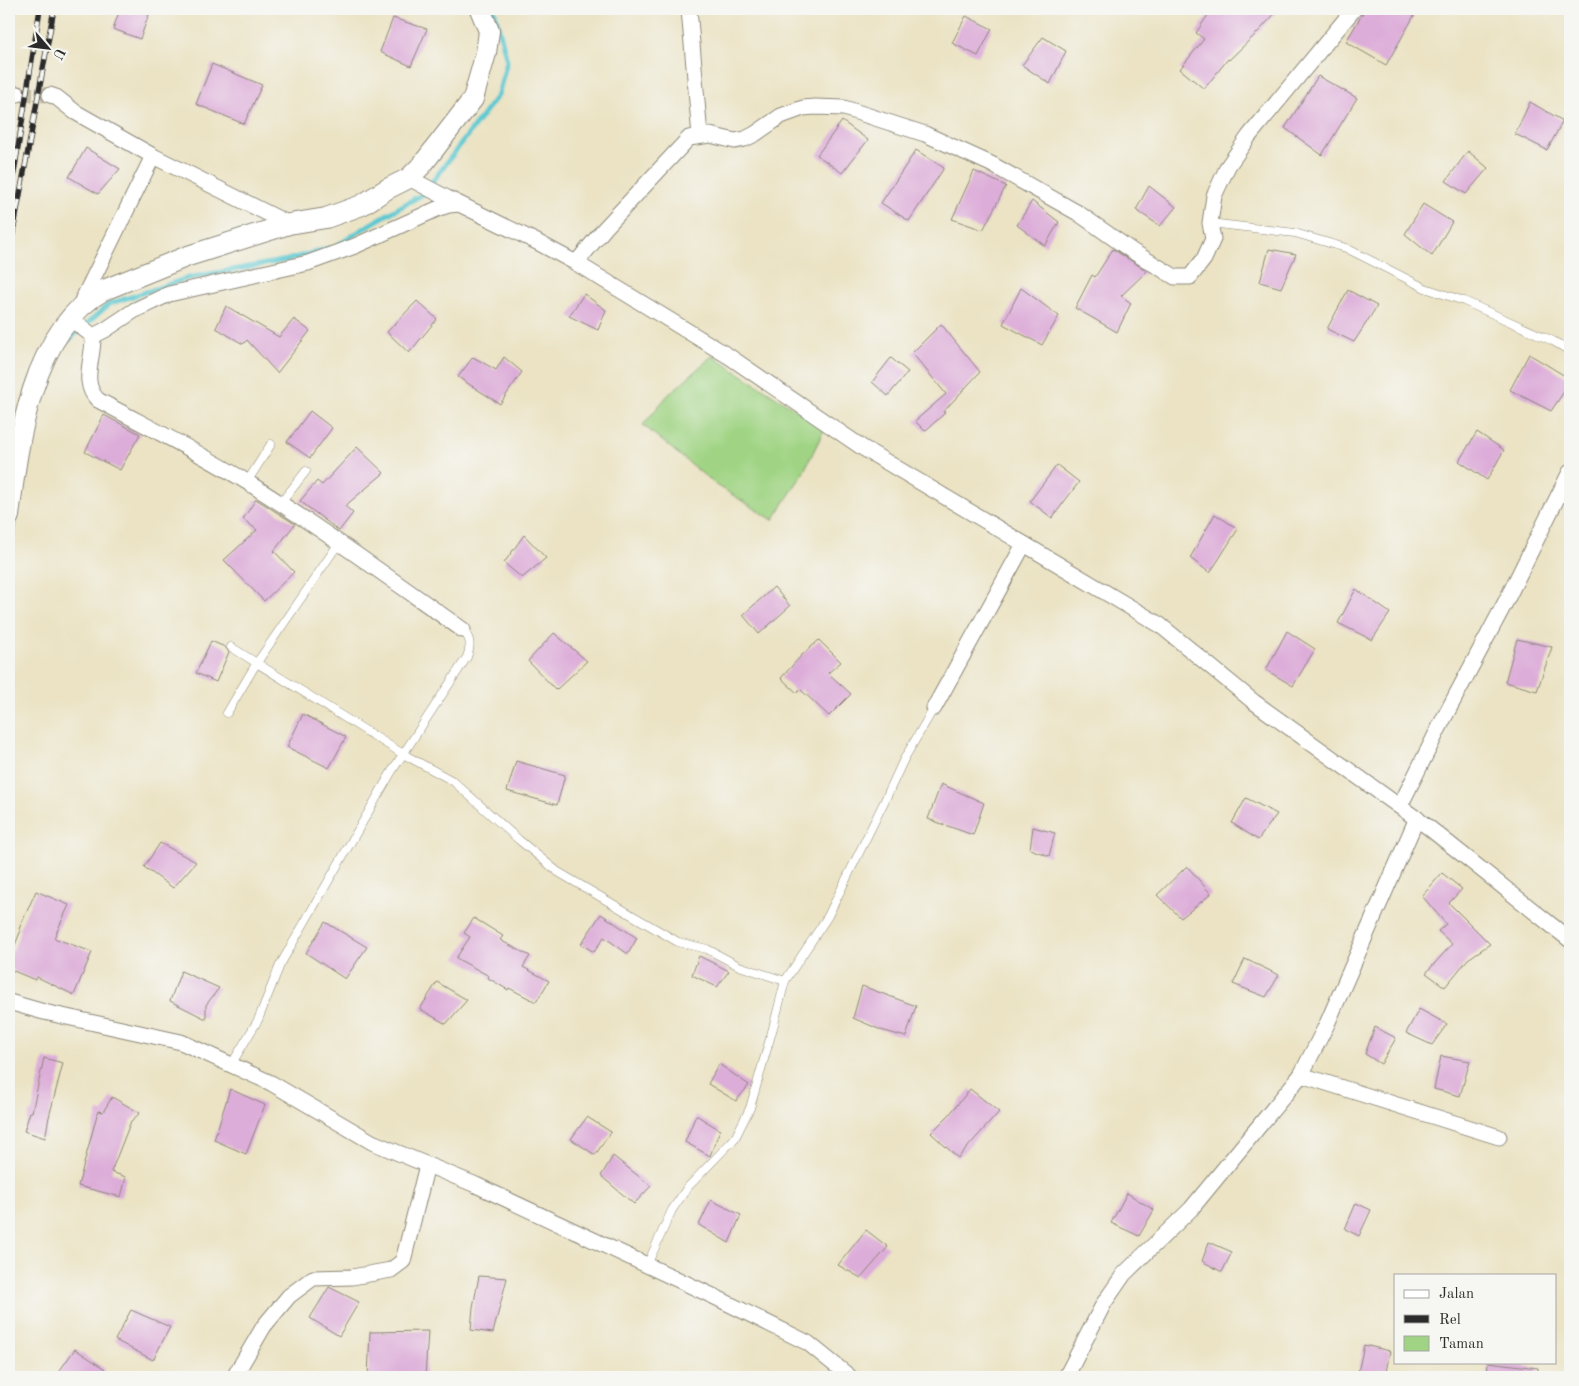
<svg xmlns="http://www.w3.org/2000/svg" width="1579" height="1386" viewBox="0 0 1579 1386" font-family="'Old Standard TT',serif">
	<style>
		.green { fill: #a0d484; stroke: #668058 }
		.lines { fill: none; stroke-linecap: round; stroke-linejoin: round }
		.stream { stroke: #5bc8d1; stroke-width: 5 }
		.building { fill: #ddadd9 }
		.minor-tunnel { stroke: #c5bea5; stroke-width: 15; stroke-dasharray: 15 8; stroke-linecap: butt }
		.service-casing { stroke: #8b8778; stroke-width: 9 }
		.minor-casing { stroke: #8b8778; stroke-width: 17 }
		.tertiary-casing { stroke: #8b8778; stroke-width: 22 }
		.service { stroke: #fff; stroke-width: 8 }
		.minor { stroke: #fff; stroke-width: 15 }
		.tertiary { stroke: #fff; stroke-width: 20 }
		.rail-casing { stroke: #2b2b2b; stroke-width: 5.5 }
		.rail { stroke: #f6f6f2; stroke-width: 4; stroke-dasharray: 11; stroke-linecap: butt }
	</style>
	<rect width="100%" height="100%" fill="#f6f6f2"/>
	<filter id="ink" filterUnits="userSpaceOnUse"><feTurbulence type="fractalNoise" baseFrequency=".02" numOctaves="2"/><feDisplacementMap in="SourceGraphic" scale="10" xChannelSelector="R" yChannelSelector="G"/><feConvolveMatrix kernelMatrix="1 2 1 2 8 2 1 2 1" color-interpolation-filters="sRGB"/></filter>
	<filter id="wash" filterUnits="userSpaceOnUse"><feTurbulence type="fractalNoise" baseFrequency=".0096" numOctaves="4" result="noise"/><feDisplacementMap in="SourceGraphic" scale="20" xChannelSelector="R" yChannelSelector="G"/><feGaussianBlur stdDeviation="1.12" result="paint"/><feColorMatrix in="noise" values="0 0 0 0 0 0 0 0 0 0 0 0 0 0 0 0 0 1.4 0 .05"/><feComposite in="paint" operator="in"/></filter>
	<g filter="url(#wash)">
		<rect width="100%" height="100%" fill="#ebe3c4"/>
		<path class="green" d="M 712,356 L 825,428 L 802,475 L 773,520 L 715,484 L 643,425 L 668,395 Z"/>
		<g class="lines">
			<g class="stream">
				<path d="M 338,245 L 369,225 L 423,194 L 498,95 L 507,61 L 494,9"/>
				<path d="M 60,348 L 109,304 L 188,278 L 287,260 L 330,248"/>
				<path d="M 9,552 L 14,520"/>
				<path d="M 9,1360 L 11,1377"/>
			</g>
		</g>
		<g id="blocks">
			<g class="building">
				<path d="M 120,9 L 151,9 L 140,39 L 113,29 Z"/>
				<path d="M 1212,9 L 1279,9 L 1259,31 L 1229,60 L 1228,59 L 1204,89 L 1180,69 L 1204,39 L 1196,33 Z"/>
				<path d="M 1365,9 L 1418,9 L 1386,65 L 1346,42 Z"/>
				<path d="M 966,16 L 992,29 L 978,56 L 952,43 Z"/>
				<path d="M 393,18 L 427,29 L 411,66 L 380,52 Z"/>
				<path d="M 1043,37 L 1066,51 L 1050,84 L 1022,65 Z"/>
				<path d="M 212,64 L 262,85 L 244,124 L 196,104 Z"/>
				<path d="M 1318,76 L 1357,98 L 1322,155 L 1285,128 Z"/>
				<path d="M 1530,102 L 1563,121 L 1547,150 L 1515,134 Z"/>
				<path d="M 842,121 L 868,140 L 842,173 L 817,155 Z"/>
				<path d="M 86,148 L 120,169 L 98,194 L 69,177 Z"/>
				<path d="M 916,150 L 944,168 L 909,221 L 881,203 Z"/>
				<path d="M 1468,151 L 1488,168 L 1466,194 L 1446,181 Z"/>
				<path d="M 974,171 L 1006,186 L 983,230 L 952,219 Z"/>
				<path d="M 1149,186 L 1176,207 L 1160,226 L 1136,210 Z"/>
				<path d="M 1032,201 L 1059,222 L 1045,246 L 1017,225 Z"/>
				<path d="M 1423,204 L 1452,222 L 1432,256 L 1405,234 Z"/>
				<path d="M 1113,249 L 1147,271 L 1121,296 L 1131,303 L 1117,332 L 1075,308 L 1092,275 L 1095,277 Z"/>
				<path d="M 1269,249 L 1296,254 L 1281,288 L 1260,282 Z"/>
				<path d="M 1021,288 L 1059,316 L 1042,345 L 1003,324 Z"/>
				<path d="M 1348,290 L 1377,306 L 1354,342 L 1327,329 Z"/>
				<path d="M 584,294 L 606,310 L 598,330 L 569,316 Z"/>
				<path d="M 417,301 L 437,319 L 409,353 L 387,332 Z"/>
				<path d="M 226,306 L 279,337 L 294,319 L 310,331 L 277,373 L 247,340 L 243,344 L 216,328 Z"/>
				<path d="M 941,324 L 980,372 L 943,412 L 945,413 L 925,431 L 915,421 L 946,394 L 912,353 Z"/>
				<path d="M 1529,354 L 1570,379 L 1570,383 L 1551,411 L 1510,390 Z"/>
				<path d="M 473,357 L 496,370 L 504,357 L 522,372 L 500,404 L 458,377 Z"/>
				<path d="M 891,358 L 908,372 L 888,396 L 872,382 Z"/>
				<path d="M 310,411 L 332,428 L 310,458 L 287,442 Z"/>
				<path d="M 104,415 L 140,434 L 120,470 L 85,452 Z"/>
				<path d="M 1477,432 L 1504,450 L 1487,480 L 1459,461 Z"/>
				<path d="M 357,447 L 384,473 L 345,506 L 353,513 L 339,531 L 300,501 L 317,481 L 322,485 Z"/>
				<path d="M 1057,465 L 1079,482 L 1052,518 L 1030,501 Z"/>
				<path d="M 256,499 L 295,524 L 274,551 L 294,572 L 264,601 L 224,560 L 257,530 L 243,519 Z"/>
				<path d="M 1215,514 L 1238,529 L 1210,573 L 1190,558 Z"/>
				<path d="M 524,535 L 546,558 L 522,578 L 504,563 Z"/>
				<path d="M 774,587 L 790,606 L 759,634 L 743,615 Z"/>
				<path d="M 1356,589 L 1390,613 L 1372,640 L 1338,623 Z"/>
				<path d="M 1287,631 L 1315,649 L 1293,686 L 1266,670 Z"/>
				<path d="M 554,633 L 587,661 L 556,690 L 528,661 Z"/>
				<path d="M 1517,639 L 1552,647 L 1537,691 L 1505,682 Z"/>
				<path d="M 819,640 L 841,662 L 828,673 L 851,694 L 829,716 L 800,689 L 797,693 L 781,678 L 802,655 Z"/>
				<path d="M 211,641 L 225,647 L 229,652 L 216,682 L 196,673 Z"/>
				<path d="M 303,714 L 346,737 L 329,768 L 287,747 Z"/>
				<path d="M 516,761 L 565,775 L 557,805 L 507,791 Z"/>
				<path d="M 941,784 L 984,803 L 973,835 L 928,819 Z"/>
				<path d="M 1246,798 L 1277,814 L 1258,840 L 1232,823 Z"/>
				<path d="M 1033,827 L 1055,833 L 1049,856 L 1030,849 Z"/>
				<path d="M 160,843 L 196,862 L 173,888 L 144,867 Z"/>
				<path d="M 1187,866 L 1211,894 L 1181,918 L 1157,895 Z"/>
				<path d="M 1442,873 L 1462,889 L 1449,903 L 1490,944 L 1468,959 L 1445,987 L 1426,973 L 1452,944 L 1438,931 L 1446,924 L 1422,896 Z"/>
				<path d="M 36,891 L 69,905 L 54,938 L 92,952 L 74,995 L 37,977 L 35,980 L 9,969 L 9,960 L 21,930 L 19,929 Z"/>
				<path d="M 601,914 L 637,938 L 628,954 L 604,937 L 594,952 L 581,944 Z"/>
				<path d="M 474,918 L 503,936 L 500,940 L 530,956 L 523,967 L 549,981 L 536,1002 L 509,988 L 508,990 L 488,978 L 489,976 L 456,958 L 470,937 L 464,933 Z"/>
				<path d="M 325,922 L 367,947 L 345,979 L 306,953 Z"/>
				<path d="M 699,956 L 729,971 L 717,987 L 692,975 Z"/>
				<path d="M 1245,959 L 1279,975 L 1266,997 L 1233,984 Z"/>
				<path d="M 181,971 L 219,988 L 206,1005 L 206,1019 L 170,1001 Z"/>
				<path d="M 437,982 L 467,1000 L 446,1024 L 420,1009 Z"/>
				<path d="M 862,986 L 916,1006 L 906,1037 L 881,1030 L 853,1018 Z"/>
				<path d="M 1419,1009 L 1447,1024 L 1432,1045 L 1406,1033 Z"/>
				<path d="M 1375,1027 L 1396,1038 L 1381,1064 L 1365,1054 Z"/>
				<path d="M 1441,1056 L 1470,1061 L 1460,1096 L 1434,1089 Z"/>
				<path d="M 44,1058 L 63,1063 L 49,1117 L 45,1138 L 24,1131 L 30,1112 L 32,1112 Z"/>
				<path d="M 719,1064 L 749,1085 L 736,1101 L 708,1084 Z"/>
				<path d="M 230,1089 L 265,1105 L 246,1154 L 214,1140 Z"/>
				<path d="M 970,1089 L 999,1112 L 958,1158 L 931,1133 L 949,1115 Z"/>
				<path d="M 112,1097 L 140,1113 L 131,1121 L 111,1172 L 126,1177 L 121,1197 L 78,1186 L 98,1111 L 103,1112 Z"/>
				<path d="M 696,1115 L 720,1130 L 710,1156 L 685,1142 Z"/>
				<path d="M 587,1117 L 611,1132 L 595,1155 L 571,1139 Z"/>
				<path d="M 613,1156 L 651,1186 L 634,1204 L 601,1176 Z"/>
				<path d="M 1127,1193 L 1154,1210 L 1139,1236 L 1111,1223 Z"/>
				<path d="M 711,1200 L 741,1215 L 729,1243 L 699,1225 Z"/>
				<path d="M 1356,1203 L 1371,1210 L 1359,1236 L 1345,1229 Z"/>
				<path d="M 866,1230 L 888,1247 L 861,1278 L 838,1265 Z"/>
				<path d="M 1209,1242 L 1232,1252 L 1222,1272 L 1202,1261 Z"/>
				<path d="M 479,1276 L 507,1278 L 493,1333 L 471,1330 L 473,1307 Z"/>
				<path d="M 329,1287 L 359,1302 L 339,1336 L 310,1318 Z"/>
				<path d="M 131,1310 L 170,1327 L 153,1360 L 115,1340 Z"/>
				<path d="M 428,1331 L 425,1377 L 368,1377 L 370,1332 Z"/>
				<path d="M 1364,1345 L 1390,1351 L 1385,1377 L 1357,1377 Z"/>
				<path d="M 75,1349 L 105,1369 L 98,1377 L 55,1377 Z"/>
				<path d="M 1488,1362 L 1538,1368 L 1538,1377 L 1487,1377 Z"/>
			</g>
		</g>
	</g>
	<g filter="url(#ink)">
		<use href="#blocks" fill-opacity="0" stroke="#8b8778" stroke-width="1"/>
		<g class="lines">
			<path class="minor-tunnel" d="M 18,94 L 50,95"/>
			<defs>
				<g id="service">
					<path d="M 1210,223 L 1295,233 L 1346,248 L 1425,288 L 1464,301 L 1553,341 L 1570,351"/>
					<path d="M 247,482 L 271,444"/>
					<path d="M 281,503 L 306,471"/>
					<path d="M 231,647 L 403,754 L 453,781 L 519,840 L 558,872 L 678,942 L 707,949 L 739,966 L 785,981 L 828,916 L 885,800 L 904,759 L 934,708"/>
					<path d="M 227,713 L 256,664 L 339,543"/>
					<path d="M 231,1065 L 258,1020 L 280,965 L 392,771 L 467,657 C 471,646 471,639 463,630"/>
					<path d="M 647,1265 L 672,1210 L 687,1188 L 735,1138 L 750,1108 L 773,1028 L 785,981"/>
				</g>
				<g id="minor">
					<path d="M 689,9 L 700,136"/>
					<path d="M 9,94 L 18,94"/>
					<path d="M 50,95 L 56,97 L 75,112 L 153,156 L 289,224"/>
					<path d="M 409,178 L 447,198 L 537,242 L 576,263 L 730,357 L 863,448 L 1160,625 L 1254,702 L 1428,827 L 1570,940"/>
					<path d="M 576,263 L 605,228 L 689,138 L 710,135 L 735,141 L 745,139 L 755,134 L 781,116 L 803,108 L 815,107 L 844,108 L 925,134 L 991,164 L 1078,213 L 1132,251 L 1175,277 L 1190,277 L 1204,259 L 1213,239 L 1210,223 L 1214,196 L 1228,166 L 1249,136 L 1354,9"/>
					<path d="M 79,307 L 153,156"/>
					<path d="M 71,319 L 93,336 C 94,358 80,383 98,400 C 148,427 199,452 247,482 C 321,528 392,580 463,630"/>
					<path d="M 93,336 L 105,330 L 135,310 L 169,294 L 308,263 L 355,246 L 437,209 L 449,205 L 459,204"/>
					<path d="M 934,708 L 1024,544"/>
					<path d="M 1400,806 L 1444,718 L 1505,603 L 1570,472"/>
					<path d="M 9,1002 L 44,1012 L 181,1042 L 271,1083 L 372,1142 L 476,1185 L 715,1297 L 808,1343 L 850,1377"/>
					<path d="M 1301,1075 L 1499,1137"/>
					<path d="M 234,1377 L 264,1326 L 289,1296 L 313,1278 L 352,1277 L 391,1270 L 403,1261 L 427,1165"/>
					<path d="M 1066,1377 L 1104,1303 L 1124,1274 L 1191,1209 L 1301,1075 L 1327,1024 L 1417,818"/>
				</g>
				<path id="tertiary" d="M 9,516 C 18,442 31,331 104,290 L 188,256 L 289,224 L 326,218 L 362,205 L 387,189 L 409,178 L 422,165 L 473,99 L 486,53 L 489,31 L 480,9"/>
			</defs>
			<use href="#service" class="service-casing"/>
			<use href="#minor" class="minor-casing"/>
			<use href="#tertiary" class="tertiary-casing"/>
			<use href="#service" class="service"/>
			<use href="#minor" class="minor"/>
			<use href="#tertiary" class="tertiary"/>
			<defs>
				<g id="rail">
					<path d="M 9,204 L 40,9"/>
					<path d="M 9,254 L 54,9"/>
				</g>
			</defs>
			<use href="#rail" class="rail-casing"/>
			<use href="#rail" class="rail"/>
		</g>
	</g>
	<rect width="1579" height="1386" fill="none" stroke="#f6f6f2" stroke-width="30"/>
	<rect x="1394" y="1274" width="162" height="90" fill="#f6f6f2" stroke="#a5a5a2"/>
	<rect x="1404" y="1290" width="25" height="8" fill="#ffffff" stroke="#a5a5a2"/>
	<text x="1439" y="1298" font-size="15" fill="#2b2b2b">Jalan</text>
	<rect x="1404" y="1315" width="25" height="8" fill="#2b2b2b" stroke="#a5a5a2"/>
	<text x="1439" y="1324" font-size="15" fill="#2b2b2b">Rel</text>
	<rect x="1404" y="1336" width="25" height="15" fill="#a0d484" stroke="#a5a5a2"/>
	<text x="1439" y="1348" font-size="15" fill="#2b2b2b">Taman</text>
	<g transform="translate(48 48) rotate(118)" stroke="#f6f6f2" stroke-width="4" paint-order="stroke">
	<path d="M0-4L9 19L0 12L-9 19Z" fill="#2b2b2b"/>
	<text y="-8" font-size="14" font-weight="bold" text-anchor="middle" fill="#2b2b2b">U</text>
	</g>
</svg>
